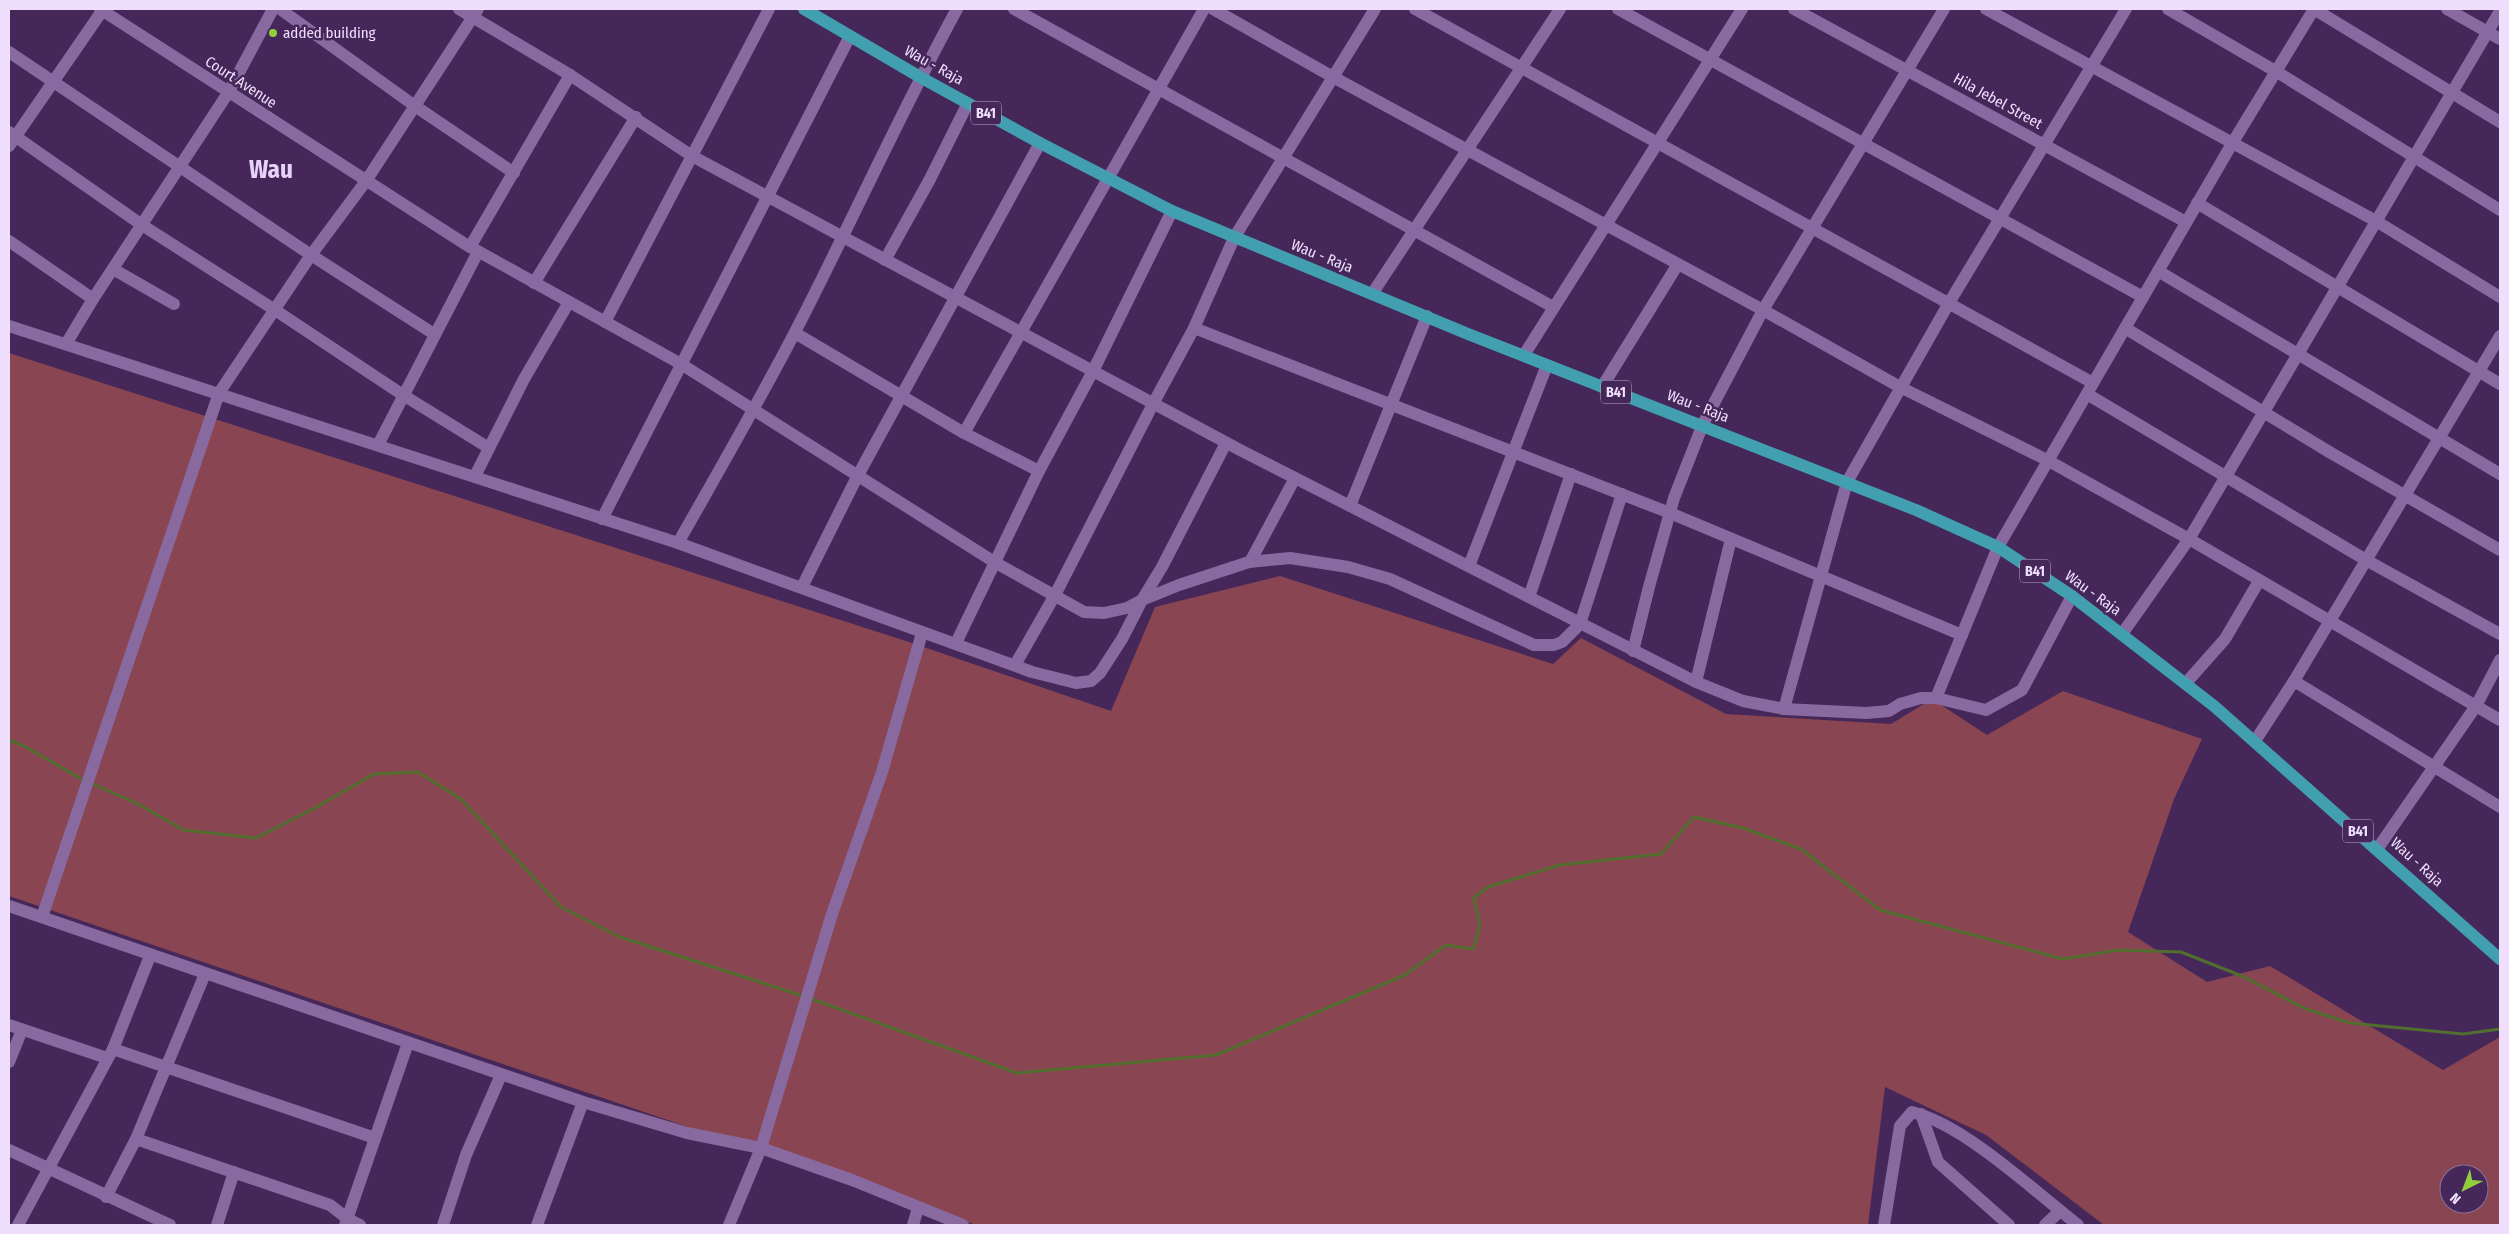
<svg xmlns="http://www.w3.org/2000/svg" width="2509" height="1234" viewBox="0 0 2509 1234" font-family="'Fira Sans Condensed',sans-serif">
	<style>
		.green { fill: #894552; fill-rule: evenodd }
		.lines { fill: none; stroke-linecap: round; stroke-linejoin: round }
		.stream { stroke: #526e2f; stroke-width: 3 }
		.minor { stroke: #886aa0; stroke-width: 12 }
		.major { stroke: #419fb0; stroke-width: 12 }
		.poi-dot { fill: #92cd3e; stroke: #452859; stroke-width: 2 }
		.labels { text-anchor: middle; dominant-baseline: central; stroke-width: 5; stroke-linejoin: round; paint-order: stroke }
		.shield { fill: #452859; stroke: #bca8cc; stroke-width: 1 }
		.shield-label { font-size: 14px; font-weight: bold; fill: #efdffd }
		.poi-label { font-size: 15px; fill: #efdffd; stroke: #452859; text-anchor: start }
		.street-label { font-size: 15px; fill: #efdffd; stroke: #452859 }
		.town-label { font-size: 25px; font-weight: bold; fill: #e7d3f8; stroke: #452859 }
	</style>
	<rect width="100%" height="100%" fill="#452859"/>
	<path class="green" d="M 9,353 L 906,641 L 1111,711 L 1155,607 L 1280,576 L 1553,664 L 1581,638 L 1726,714 L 1891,724 L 1932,699 L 1987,735 L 2063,691 L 2202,739 L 2174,799 L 2128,932 L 2207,982 L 2270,966 L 2443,1070 L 2500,1037 L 2500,1225 L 2104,1225 L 1986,1135 L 1885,1087 L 1868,1225 L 976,1225 L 9,896 ZM 2449,1174 L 2479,1174 L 2479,1204 L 2449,1204 Z"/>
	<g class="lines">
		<g class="stream">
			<path d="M 9,740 L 24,746 L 85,781"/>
			<path d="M 91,783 L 138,804 L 184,830 L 256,838 L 313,809 L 374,774 L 418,772 L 461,799 L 561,907 L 620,937 L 803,996"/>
			<path d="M 809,998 L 1017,1073 L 1216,1055 L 1405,975 L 1446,945 L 1473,949 L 1480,926 L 1474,898 L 1488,887 L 1560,865 L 1661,854 L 1694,817 L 1743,828 L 1801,849 L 1880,910 L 2063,959 L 2119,950 L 2181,952 L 2242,976 L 2306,1009 L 2350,1023 L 2463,1034 L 2500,1029"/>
		</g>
		<g class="minor">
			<path d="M 100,9 L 465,244 L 681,364 L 996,563 L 1084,612 L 1104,613 L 1127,608 L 1142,600 L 1162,567 L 1226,443"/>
			<path d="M 280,9 L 415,106 L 514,173"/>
			<path d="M 459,9 L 570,75 L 692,156 L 1242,451 L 1696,682 L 1743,701 L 1784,709 L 1866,713 L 1889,711 L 1900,704 L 1921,698 L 1936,698 L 1986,710 L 2022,690 L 2072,596"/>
			<path d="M 1014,9 L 1553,307"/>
			<path d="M 1213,9 L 1333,77 L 1763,310 L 1900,387 L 2047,460 L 2189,539 L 2500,720"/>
			<path d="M 1415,9 L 2093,383"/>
			<path d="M 1618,9 L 2143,297"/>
			<path d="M 1794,9 L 2186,222"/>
			<path d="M 1986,9 L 2376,221 L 2500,297"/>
			<path d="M 2168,9 L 2277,72 L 2500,210"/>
			<path d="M 2314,9 L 2500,122"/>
			<path d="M 2447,9 L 2500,39"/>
			<path d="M 9,52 L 311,255 L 434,334"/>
			<path d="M 9,132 L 142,225 L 275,310 L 403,395 L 489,448"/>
			<path d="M 9,146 L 102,11"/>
			<path d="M 2197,203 L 2500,384"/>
			<path d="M 9,241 L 93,299"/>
			<path d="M 470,247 L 570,75"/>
			<path d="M 885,260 L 930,179 L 968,103"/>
			<path d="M 113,269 L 174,304"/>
			<path d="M 2158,271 L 2500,474"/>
			<path d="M 534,283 L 636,117"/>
			<path d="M 1372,294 L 1560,9"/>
			<path d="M 605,322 L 769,9"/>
			<path d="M 9,326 L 678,543 L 1032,672 L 1076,683 L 1091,681 L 1100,673 L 1122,639 L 1142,600 L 1179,585 L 1249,562 L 1290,558 L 1348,567 L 1390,579 L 1534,645 L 1554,645 L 1562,642 L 1580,624 L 1622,494"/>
			<path d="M 1194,328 L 1670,513 L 1962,635"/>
			<path d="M 2125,328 L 2331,453 L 2500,550"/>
			<path d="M 795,333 L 964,433 L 1039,471"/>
			<path d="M 66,344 L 93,299 L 228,93 L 273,9"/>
			<path d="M 1524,355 L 1742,9"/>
			<path d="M 1602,387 L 1678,264"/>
			<path d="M 2087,394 L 2366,560 L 2500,634"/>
			<path d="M 964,433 L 1204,9"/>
			<path d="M 378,445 L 478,252"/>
			<path d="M 475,476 L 524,379 L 569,302"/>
			<path d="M 1350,506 L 1427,316"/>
			<path d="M 602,519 L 850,36"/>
			<path d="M 678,543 C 717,474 757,405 794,334 C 850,226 899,115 957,9"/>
			<path d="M 1250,562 L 1295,478"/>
			<path d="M 1469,566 L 1547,365"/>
			<path d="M 802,587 L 857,477 L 1040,143"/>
			<path d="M 1529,597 L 1571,474"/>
			<path d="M 2122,634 L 2189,539 L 2500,11"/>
			<path d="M 956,643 L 1039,471 L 1093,371 L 1172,211"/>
			<path d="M 1633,651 L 1649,587 L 1674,498 L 1703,424 L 1763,310 L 1944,9"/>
			<path d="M 1015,665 L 1055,595 L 1153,404 L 1194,328 L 1234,238 L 1375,9"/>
			<path d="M 2294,681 L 2500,807"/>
			<path d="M 1696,682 L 1731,539"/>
			<path d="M 2186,683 L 2225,639 L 2259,581"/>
			<path d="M 1936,698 L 1998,547 L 2233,142 L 2314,9"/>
			<path d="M 1784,709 L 1847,482 L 1949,303 L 2126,9"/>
			<path d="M 2255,741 L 2294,681 L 2500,336"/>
			<path d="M 2378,848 L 2476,706 L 2500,660"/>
			<path d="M 9,906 L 583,1102 L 687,1133 L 761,1148 L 852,1180 L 963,1225"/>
			<path d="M 42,917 L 219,393 L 311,255 L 366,181 L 478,9"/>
			<path d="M 9,1025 L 107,1058"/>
			<path d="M 113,1049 L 375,1138"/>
			<path d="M 9,1062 L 22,1030"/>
			<path d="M 1921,1114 L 1938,1162 L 2009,1225"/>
			<path d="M 136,1139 L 330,1205 L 348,1219 L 360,1225"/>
			<path d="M 9,1150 L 170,1225"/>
			<path d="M 106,1197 L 136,1139 L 205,974"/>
			<path d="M 18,1225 L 113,1049 L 150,956"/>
			<path d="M 217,1225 L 234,1172"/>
			<path d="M 345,1225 L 408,1043"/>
			<path d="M 443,1225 L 466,1155 L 501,1075"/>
			<path d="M 537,1225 L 583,1102"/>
			<path d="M 729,1225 L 761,1148 L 832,914 L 882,772 L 922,633"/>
			<path d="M 913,1225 L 918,1208"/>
			<path d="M 1884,1225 L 1900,1126 L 1912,1112 C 1965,1125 2034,1191 2078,1225"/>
			<path d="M 2045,1225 L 2060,1211"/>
		</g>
		<path class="major" d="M 804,9 L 920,77 L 1040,143 L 1172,211 L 1468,334 L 1916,510 L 1998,547 L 2072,596 L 2214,706 L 2500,959"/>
	</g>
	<circle class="poi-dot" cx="273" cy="33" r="5"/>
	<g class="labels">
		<g class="shield">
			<rect x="971" y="101.5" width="30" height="23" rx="4"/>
			<rect x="1601" y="380.5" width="30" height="23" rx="4"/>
			<rect x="2020" y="559.5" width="30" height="23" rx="4"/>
			<rect x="2343" y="819.5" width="30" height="23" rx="4"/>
		</g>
		<g class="shield-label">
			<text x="986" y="113">B41</text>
			<text x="1616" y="392">B41</text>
			<text x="2035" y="571">B41</text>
			<text x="2358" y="831">B41</text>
		</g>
		<g class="poi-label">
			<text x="283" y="33">added building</text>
		</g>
		<g class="street-label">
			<text transform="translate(934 65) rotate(29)">Wau - Raja</text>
			<text transform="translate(241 82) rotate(33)">Court Avenue</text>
			<text transform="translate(1998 101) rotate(29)">Hila Jebel Street</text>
			<text transform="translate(1322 256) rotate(22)">Wau - Raja</text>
			<text transform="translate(1698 406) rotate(21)">Wau - Raja</text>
			<text transform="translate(2093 593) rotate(36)">Wau - Raja</text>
			<text transform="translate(2417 862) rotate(42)">Wau - Raja</text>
		</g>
		<g class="town-label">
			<text x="271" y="170">Wau</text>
		</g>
	</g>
	<rect width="2509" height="1234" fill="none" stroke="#efdffd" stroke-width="20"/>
	<g transform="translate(2464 1189) rotate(222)"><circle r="24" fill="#452859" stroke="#89719b"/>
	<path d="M0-4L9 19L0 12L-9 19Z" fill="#92cd3e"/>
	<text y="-8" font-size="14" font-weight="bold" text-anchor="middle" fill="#efdffd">N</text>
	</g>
</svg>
